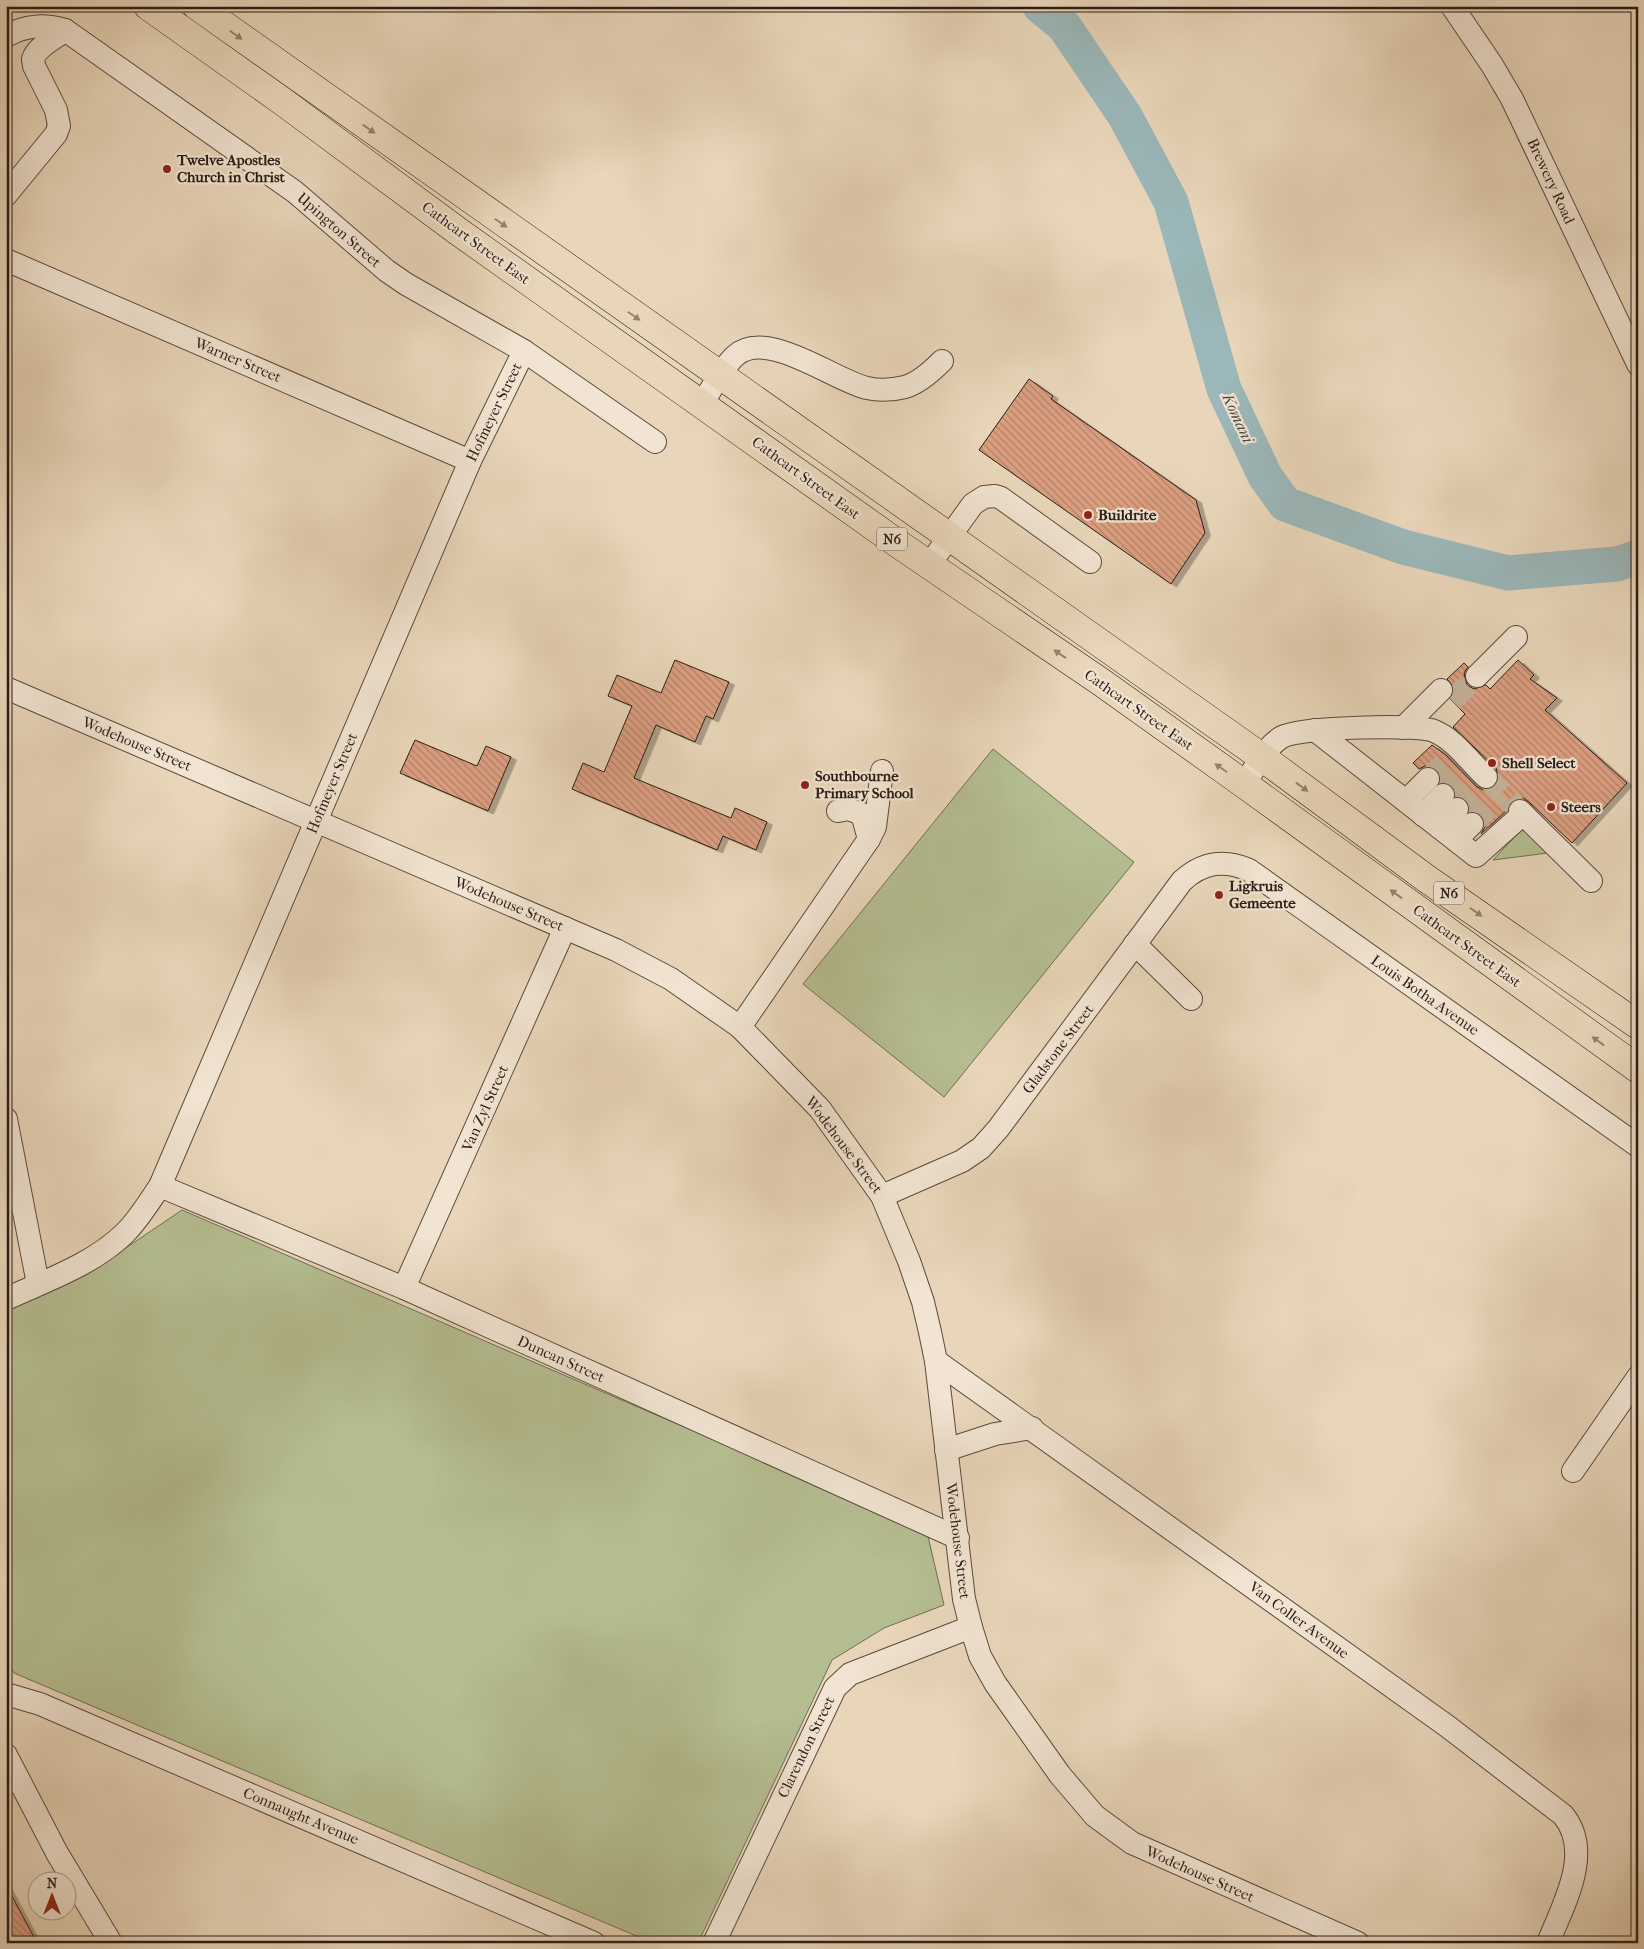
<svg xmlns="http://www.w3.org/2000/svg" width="1644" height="1949" viewBox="0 0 1644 1949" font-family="'IM FELL French Canon',serif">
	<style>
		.green { fill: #b5be91; stroke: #706d54 }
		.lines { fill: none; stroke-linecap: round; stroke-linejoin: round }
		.river { stroke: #9bb7b9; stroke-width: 35 }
		.building { fill: url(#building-back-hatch); stroke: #2a1c16; filter: url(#shadow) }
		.minor-tunnel { stroke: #c3b199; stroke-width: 22; stroke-dasharray: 22 11; stroke-linecap: butt }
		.minor-casing { stroke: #5a4a3f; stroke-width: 24 }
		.highway-casing { stroke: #2a1c16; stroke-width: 29 }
		.minor { stroke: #f1e4d2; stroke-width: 22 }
		.highway { stroke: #e9d6ba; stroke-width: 28 }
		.oneway { fill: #938270 }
		.poi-dot { fill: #8f2418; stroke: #f1e4d2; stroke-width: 2 }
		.labels { text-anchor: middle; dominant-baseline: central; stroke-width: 4.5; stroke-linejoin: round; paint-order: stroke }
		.shield { fill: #f1e4d2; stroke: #66584e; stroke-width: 1 }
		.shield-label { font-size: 14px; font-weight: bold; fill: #2a1c16 }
		.poi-label { font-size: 15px; font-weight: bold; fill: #2a1c16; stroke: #f1e4d2; text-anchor: start }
		.street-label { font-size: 15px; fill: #2a1c16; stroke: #f1e4d2 }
		.water-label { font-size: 16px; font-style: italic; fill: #4c4a47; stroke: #f1e4d2 }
	</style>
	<defs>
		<pattern id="building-back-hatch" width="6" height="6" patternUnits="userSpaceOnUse" patternTransform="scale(1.25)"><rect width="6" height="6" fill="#dc9f80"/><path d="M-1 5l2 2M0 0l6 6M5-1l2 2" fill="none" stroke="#b38168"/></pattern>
		<filter id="shadow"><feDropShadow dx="5.5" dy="3" stdDeviation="0" flood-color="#0004"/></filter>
	</defs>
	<rect width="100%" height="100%" fill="#e9d6ba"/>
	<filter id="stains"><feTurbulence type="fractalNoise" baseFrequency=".004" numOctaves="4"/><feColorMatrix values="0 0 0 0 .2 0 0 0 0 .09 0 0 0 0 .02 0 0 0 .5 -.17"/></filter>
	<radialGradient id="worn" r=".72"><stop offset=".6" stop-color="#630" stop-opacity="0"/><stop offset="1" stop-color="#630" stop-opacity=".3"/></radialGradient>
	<g class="green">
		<path d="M 993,749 L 1134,862 L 944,1097 L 803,984 Z"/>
		<path d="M 1522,829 L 1548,853 L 1493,860 Z"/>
		<path d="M 182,1210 L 927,1532 L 944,1605 L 884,1628 L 832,1660 L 698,1943 L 653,1943 L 14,1673 L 6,1656 L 6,1310 L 87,1274 Z"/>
	</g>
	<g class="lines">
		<path class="river" d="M 1040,6 L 1064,26 L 1125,116 L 1171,202 L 1224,389 L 1265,476 L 1285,504 L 1403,547 L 1508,573 L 1617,564 L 1638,557"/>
	</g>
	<g class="building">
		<path d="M 1029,379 L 1053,396 L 1051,399 L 1196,500 L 1205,533 L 1171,584 L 979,450 Z"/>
		<path d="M 675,660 L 729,682 L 713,719 L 706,716 L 695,742 L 656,725 L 634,778 L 731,818 L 735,808 L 767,822 L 756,850 L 723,836 L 717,850 L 572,789 L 583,763 L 604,772 L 632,706 L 608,696 L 617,675 L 661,693 Z"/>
		<path d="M 1518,660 L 1534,675 L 1530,679 L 1557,698 L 1545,710 L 1627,783 L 1572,843 L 1529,802 L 1523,798 L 1511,801 L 1507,810 L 1481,834 L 1485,827 L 1482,815 L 1470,811 L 1467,800 L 1456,796 L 1452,785 L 1441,782 L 1440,775 L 1437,769 L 1425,766 L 1419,769 L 1413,763 L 1432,745 L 1446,755 L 1477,787 L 1483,790 L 1495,787 L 1499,780 L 1496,768 L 1453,727 L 1465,714 L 1450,699 L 1454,687 L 1447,679 L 1464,663 L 1468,667 L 1464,673 L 1467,685 L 1474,689 L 1486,685 L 1490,689 Z"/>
		<path d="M 415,740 L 477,766 L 486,746 L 511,757 L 488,811 L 400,773 Z"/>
		<path d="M 6,1885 L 37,1943 L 6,1943 Z"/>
	</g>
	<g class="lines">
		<g class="minor-tunnel">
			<path d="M 1452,701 L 1477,676"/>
			<path d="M 1486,777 L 1520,811"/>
			<path d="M 1428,779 L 1448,760"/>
			<path d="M 1443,795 L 1463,775"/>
			<path d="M 1457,809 L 1488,779"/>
			<path d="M 1472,824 L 1502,794"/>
		</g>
		<defs>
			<g id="minor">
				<path d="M 1452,6 L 1492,65 L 1512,99 L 1638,364"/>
				<path d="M 6,36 C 26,25 44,24 65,30 L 295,192 L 387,271 L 406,284 L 524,351 L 655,442"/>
				<path d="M 6,195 L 56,134 L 59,126 L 56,110 L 34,66 L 33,59 C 37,46 55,39 65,30"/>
				<path d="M 6,260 L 470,461"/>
				<path d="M 702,403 C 713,388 722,368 735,356 C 766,327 835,381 867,388 C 880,391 893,390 905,387 C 919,383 932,371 942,361"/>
				<path d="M 929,565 L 973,504 L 984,497 L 995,496 L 1001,498 L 1090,562"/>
				<path d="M 1477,676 L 1516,637"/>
				<path d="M 6,688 L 616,950 L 671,979 L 740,1027 L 820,1109 L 882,1196 L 909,1261 L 923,1302 L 930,1332 L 936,1361 L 964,1599 L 971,1627 L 980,1656 L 995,1683 L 1060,1775 L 1095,1816 L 1132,1843 L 1358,1943"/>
				<path d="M 1403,728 L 1441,690"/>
				<path d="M 1315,730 L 1476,856 L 1523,814"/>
				<path d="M 1244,784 C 1255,769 1266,746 1282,737 C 1300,727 1416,724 1434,731 C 1454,739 1470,762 1486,777"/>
				<path d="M 1406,801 L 1428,779"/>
				<path d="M 838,811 L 848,809 L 862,814 L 869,839"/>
				<path d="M 1520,811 L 1591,881"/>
				<path d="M 1423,815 L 1443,795"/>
				<path d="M 1439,827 L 1457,809"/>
				<path d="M 1456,840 L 1472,824"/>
				<path d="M 1135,944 L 1191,999"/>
				<path d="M 740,1027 L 869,839 L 875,827 L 882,771"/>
				<path d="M 6,1119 L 38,1284"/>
				<path d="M 160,1186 L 404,1288 L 958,1538"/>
				<path d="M 882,1196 L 962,1161 L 981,1148 L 998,1129 L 1182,881 C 1203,862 1224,859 1249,870 L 1638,1146"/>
				<path d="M 404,1288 L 565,928"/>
				<path d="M 6,1299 C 47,1280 92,1265 125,1233 C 139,1219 149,1202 160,1186 L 470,461 L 524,351"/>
				<path d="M 936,1361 L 1447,1726 L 1563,1815 C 1594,1852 1563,1905 1548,1943"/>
				<path d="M 946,1450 L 995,1434 L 1032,1428"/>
				<path d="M 1573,1471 L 1638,1377"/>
				<path d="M 6,1694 L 40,1704 L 594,1943"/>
				<path d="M 6,1755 L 57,1853 L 111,1943"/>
				<path d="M 714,1943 L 835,1688 L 850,1674 L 971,1627"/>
			</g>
			<g id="highway">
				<path d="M 148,6 L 282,101 L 459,232 L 897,543 L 1101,682 L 1244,784 L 1638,1069"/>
				<path d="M 197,6 L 1263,758 L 1427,879 L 1638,1025"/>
			</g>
		</defs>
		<use href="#minor" class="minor-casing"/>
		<use href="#highway" class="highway-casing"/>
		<use href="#minor" class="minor"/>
		<use href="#highway" class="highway"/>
	</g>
	<defs><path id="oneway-solid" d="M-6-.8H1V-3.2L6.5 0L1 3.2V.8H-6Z" transform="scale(1.25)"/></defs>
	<g class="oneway">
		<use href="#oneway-solid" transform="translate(236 35) rotate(35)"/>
		<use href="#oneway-solid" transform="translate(369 129) rotate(35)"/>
		<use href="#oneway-solid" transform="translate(501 223) rotate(35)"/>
		<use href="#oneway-solid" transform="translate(634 316) rotate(35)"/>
		<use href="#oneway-solid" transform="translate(1060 654) rotate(-146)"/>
		<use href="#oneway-solid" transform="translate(1221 768) rotate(-145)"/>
		<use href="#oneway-solid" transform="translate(1302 787) rotate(36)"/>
		<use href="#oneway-solid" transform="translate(1396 894) rotate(-144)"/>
		<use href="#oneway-solid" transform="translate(1476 912) rotate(35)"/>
		<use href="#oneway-solid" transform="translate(1598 1041) rotate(-144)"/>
	</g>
	<g class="poi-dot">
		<circle cx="167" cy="169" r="5"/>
		<circle cx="1088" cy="515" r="5"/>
		<circle cx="1492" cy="763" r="5"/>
		<circle cx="805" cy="785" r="5"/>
		<circle cx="1551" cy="807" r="5"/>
		<circle cx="1219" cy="895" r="5"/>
	</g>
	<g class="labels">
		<g class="shield">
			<rect x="877" y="527.5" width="30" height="23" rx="4"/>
			<rect x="1434" y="881.5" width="30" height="23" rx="4"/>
		</g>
		<g class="shield-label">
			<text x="892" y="539">N6</text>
			<text x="1449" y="893">N6</text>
		</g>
		<g class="poi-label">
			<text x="177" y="160">Twelve Apostles<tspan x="177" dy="17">Church in Christ</tspan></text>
			<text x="1098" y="515">Buildrite</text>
			<text x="1502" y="763">Shell Select</text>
			<text x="815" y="776">Southbourne<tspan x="815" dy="17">Primary School</tspan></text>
			<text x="1561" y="807">Steers</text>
			<text x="1229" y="886">Ligkruis<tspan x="1229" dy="17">Gemeente</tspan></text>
		</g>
		<g class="street-label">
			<text transform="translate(1551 181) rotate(65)">Brewery Road</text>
			<text transform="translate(339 230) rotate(41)">Upington Street</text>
			<text transform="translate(476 243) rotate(36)">Cathcart Street East</text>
			<text transform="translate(238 360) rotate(23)">Warner Street</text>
			<text transform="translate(494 412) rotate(-64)">Hofmeyer Street</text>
			<text transform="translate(806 478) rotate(36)">Cathcart Street East</text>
			<text transform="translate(1139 710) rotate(35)">Cathcart Street East</text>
			<text transform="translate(137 744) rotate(23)">Wodehouse Street</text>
			<text transform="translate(332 783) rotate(-67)">Hofmeyer Street</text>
			<text transform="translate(509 904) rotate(23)">Wodehouse Street</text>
			<text transform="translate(1467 946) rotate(36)">Cathcart Street East</text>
			<text transform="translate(1425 995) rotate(35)">Louis Botha Avenue</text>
			<text transform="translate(1058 1049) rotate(-53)">Gladstone Street</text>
			<text transform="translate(485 1108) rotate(-66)">Van Zyl Street</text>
			<text transform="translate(844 1145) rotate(53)">Wodehouse Street</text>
			<text transform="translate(561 1359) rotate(24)">Duncan Street</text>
			<text transform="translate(958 1541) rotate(83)">Wodehouse Street</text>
			<text transform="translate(1299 1620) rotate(36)">Van Coller Avenue</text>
			<text transform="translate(806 1747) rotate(-64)">Clarendon Street</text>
			<text transform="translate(301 1816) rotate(23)">Connaught Avenue</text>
			<text transform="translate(1200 1874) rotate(24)">Wodehouse Street</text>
		</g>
		<g class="water-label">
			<text transform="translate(1238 418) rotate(65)">Komani</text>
		</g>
	</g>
	<rect width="1644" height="1949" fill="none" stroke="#e9d6ba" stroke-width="25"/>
	<rect x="8" y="8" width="1629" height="1934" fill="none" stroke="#2a1c16" stroke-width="2.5"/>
	<rect x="12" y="12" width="1619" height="1924" fill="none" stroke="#2a1c16"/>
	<g transform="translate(52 1896)"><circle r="24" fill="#f1e4d2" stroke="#a19487"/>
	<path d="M0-4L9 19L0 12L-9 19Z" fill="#8f2418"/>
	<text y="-8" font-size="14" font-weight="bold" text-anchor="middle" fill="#2a1c16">N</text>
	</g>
	<rect width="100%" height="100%" filter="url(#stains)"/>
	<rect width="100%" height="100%" fill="url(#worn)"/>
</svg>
